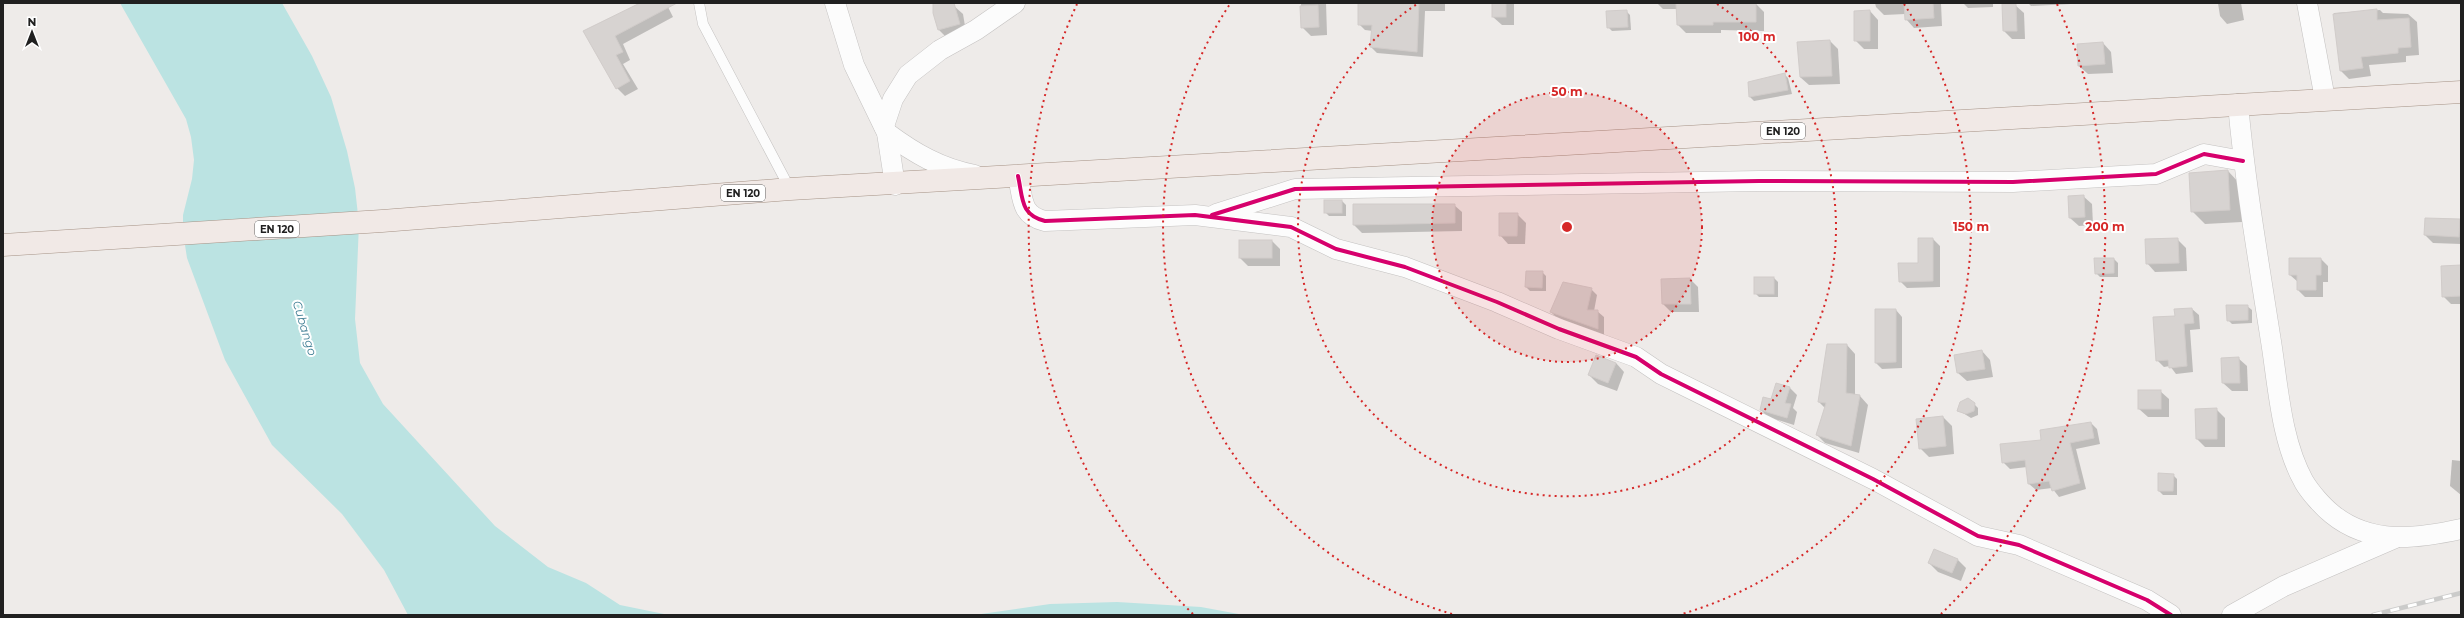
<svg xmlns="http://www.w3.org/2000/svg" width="2464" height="618" viewBox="0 0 2464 618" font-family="Montserrat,sans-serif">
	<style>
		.water { fill: #bbe3e2 }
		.shadow { fill: #0003 }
		.building { fill: #d7d3d1; stroke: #d1ccca }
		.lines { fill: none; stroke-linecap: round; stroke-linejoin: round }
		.service-casing { stroke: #c4c2c1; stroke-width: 11 }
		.minor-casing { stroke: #c4c2c1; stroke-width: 21 }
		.primary-casing { stroke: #a59285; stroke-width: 23 }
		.service { stroke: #fcfcfc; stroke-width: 10 }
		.minor { stroke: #fcfcfc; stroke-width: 20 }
		.primary { stroke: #f1e9e6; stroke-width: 22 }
		.rail-casing { stroke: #cbcbca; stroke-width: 4.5 }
		.rail { stroke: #fff; stroke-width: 3; stroke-dasharray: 9; stroke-linecap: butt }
		.cycleway-casing { stroke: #fff; stroke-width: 6 }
		.cycleway { stroke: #d6006c; stroke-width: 4 }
		.ring { fill: none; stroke: #d62828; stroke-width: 2; stroke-dasharray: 2 4 }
		.labels { text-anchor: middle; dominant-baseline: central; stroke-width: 4; stroke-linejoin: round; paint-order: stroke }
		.shield { fill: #fff; stroke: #636363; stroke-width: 1 }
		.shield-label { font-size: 10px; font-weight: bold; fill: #202020 }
		.water-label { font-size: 12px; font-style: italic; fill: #3d7d93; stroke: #fff }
		.centre { fill: #d62828; stroke: #fff; stroke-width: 2 }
		.ring-label { font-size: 12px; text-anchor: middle; font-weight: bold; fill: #d62828; stroke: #fff; stroke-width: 4; stroke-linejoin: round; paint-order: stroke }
	</style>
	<rect width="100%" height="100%" fill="#eeebe9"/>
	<g class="water">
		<path d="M 120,3 L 282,3 L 312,56 L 331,97 L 347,151 L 355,188 L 359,224 L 355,319 L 360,363 L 383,404 L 495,526 L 548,567 L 586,583 L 620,605 L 669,615 L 408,615 L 384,570 L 342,514 L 272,445 L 225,360 L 187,258 L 183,232 L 183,215 L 192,179 L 194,160 L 191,137 L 186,119 Z"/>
		<path d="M 1117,602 L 1201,607 L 1244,615 L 974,615 L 1050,604 Z"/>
	</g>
	<g class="shadow">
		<path d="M 641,3 L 666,3 L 673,17 L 623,44 L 630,60 L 623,64 L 638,89 L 625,96 L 617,88 L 584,31 Z"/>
		<path d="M 1301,3 L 1326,3 L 1327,35 L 1311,36 L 1302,27 Z"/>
		<path d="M 1359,3 L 1445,3 L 1445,11 L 1425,11 L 1423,57 L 1377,53 L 1371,47 L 1373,31 L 1365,30 L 1359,24 Z"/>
		<path d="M 1493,3 L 1514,3 L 1514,25 L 1502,25 L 1493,17 Z"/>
		<path d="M 1657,3 L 1756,4 L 1764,12 L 1764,31 L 1721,30 L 1721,33 L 1686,33 L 1678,25 L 1678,9 L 1663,9 Z"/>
		<path d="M 1875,3 L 1941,3 L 1942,26 L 1914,28 L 1906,19 L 1905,14 L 1884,15 L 1876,7 Z"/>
		<path d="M 1963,3 L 1993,3 L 1993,7 L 1968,8 Z"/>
		<path d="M 2028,3 L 2071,3 L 2071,4 L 2031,6 Z"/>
		<path d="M 2218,3 L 2241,3 L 2244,20 L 2227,24 L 2220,16 Z"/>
		<path d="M 2015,5 L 2024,13 L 2025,39 L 2012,39 L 2004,31 Z"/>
		<path d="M 954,6 L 963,14 L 966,32 L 947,38 L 938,29 Z"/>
		<path d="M 2380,10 L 2383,13 L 2408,14 L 2417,22 L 2419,55 L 2406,56 L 2406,62 L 2369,65 L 2371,76 L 2349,79 L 2341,71 L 2334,13 Z"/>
		<path d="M 1626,11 L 1630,15 L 1631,30 L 1612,31 L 1608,27 Z"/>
		<path d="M 1870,11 L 1878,20 L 1878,49 L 1864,49 L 1855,40 Z"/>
		<path d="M 1830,41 L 1838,49 L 1840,84 L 1809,85 L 1800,77 Z"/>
		<path d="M 2103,43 L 2111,52 L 2113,73 L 2088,74 L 2079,66 Z"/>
		<path d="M 1784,74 L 1788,78 L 1792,94 L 1754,101 L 1750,97 Z"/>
		<path d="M 2228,171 L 2240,184 L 2242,222 L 2205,224 L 2192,211 Z"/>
		<path d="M 2083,196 L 2092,204 L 2093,225 L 2079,226 L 2070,218 Z"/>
		<path d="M 1342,201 L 1346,205 L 1346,216 L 1329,216 L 1325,212 Z"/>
		<path d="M 1354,205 L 1454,205 L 1462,212 L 1462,231 L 1362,233 L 1354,225 Z"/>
		<path d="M 1517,214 L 1526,223 L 1525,244 L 1508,244 L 1500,235 Z"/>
		<path d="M 2426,219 L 2461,220 L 2461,244 L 2433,243 L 2425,235 Z"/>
		<path d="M 1933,239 L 1940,246 L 1940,287 L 1907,288 L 1900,281 L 1919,264 Z"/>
		<path d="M 2177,239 L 2186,248 L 2187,271 L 2155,272 L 2147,263 Z"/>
		<path d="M 1272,241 L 1280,249 L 1280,266 L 1248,266 L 1240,258 Z"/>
		<path d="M 2114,259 L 2118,263 L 2118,277 L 2100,277 L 2096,273 Z"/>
		<path d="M 2321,259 L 2328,266 L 2328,282 L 2323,282 L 2323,297 L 2305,297 L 2298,290 L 2298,282 L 2290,275 Z"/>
		<path d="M 2461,266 L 2461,304 L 2451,304 L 2443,296 Z"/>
		<path d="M 1542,272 L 1546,276 L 1546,291 L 1530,291 L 1526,287 Z"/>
		<path d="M 1774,278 L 1778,282 L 1778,297 L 1759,297 L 1755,293 Z"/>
		<path d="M 1690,279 L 1698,287 L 1699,312 L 1671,312 L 1663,304 Z"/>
		<path d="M 1591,289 L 1597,295 L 1594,311 L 1597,311 L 1604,317 L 1604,335 L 1557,318 L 1551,312 Z"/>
		<path d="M 2247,306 L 2252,310 L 2252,323 L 2232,324 L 2228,320 Z"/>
		<path d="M 2192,309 L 2199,315 L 2200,329 L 2190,330 L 2193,372 L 2176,374 L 2170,366 L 2164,367 L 2157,360 L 2176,317 Z"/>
		<path d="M 1896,310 L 1902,317 L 1902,368 L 1882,369 L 1876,363 Z"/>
		<path d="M 1828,345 L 1847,345 L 1855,354 L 1855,395 L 1860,396 L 1868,405 L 1859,453 L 1825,443 L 1817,435 L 1825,408 L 1819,402 Z"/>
		<path d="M 1982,351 L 1990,360 L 1993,377 L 1967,381 L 1958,373 Z"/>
		<path d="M 2238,358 L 2247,366 L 2248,391 L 2232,391 L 2223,383 Z"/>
		<path d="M 1616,363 L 1624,372 L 1617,391 L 1598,384 L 1589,375 Z"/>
		<path d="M 1790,388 L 1797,395 L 1793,408 L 1797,412 L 1794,425 L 1768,417 L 1761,410 Z"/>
		<path d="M 2160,391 L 2169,399 L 2169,417 L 2148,417 L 2139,409 Z"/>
		<path d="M 1974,404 L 1978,408 L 1978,415 L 1971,418 L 1958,410 Z"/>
		<path d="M 2217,410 L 2225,418 L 2225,447 L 2205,447 L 2197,439 Z"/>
		<path d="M 1943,417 L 1952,426 L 1954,454 L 1929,457 L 1920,448 Z"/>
		<path d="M 2091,423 L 2097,429 L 2100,444 L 2076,449 L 2086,489 L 2059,497 L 2052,488 L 2036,490 L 2029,484 L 2027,467 L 2010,469 L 2003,462 L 2042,441 Z"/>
		<path d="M 2452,460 L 2461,461 L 2461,495 L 2450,486 Z"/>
		<path d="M 2173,475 L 2177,479 L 2177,495 L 2163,495 L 2159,491 Z"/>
		<path d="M 1934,550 L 1958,560 L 1966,568 L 1961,581 L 1938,572 L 1929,563 Z"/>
	</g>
	<g class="building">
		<path d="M 640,3 L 677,3 L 615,36 L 623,52 L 616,55 L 630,81 L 616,89 L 583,31 Z"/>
		<path d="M 933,3 L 954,3 L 960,24 L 938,30 L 933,13 Z"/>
		<path d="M 1358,3 L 1419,3 L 1417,52 L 1370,47 L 1372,25 L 1358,25 Z"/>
		<rect x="1492" y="3" width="14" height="14"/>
		<path d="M 1676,3 L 1756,3 L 1756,22 L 1713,22 L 1713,25 L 1677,25 Z"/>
		<path d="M 1904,3 L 1933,3 L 1934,18 L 1905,20 Z"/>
		<path d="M 2002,4 L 2016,4 L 2017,31 L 2003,31 Z"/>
		<path d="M 1318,5 L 1319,27 L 1301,28 L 1300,6 Z"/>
		<path d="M 2377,9 L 2377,20 L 2409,18 L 2411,47 L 2398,48 L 2398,53 L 2361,57 L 2363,68 L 2340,71 L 2333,14 Z"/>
		<path d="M 1627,10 L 1628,27 L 1607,28 L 1606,11 Z"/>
		<path d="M 1870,10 L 1870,41 L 1854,41 L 1854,11 Z"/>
		<path d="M 1830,40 L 1832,76 L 1800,77 L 1797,42 Z"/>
		<path d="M 2103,42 L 2105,64 L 2078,66 L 2077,44 Z"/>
		<path d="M 1785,73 L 1788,90 L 1749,97 L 1748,82 Z"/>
		<path d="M 2228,170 L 2230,210 L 2191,212 L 2189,173 Z"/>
		<path d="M 2084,195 L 2085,217 L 2069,218 L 2068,196 Z"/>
		<rect x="1324" y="200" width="18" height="13"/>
		<path d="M 1353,204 L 1455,204 L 1455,223 L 1353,225 Z"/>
		<path d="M 1499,213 L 1518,213 L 1517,236 L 1499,236 Z"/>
		<path d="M 2425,218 L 2460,219 L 2459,237 L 2424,235 Z"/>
		<path d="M 1918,238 L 1933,238 L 1933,281 L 1899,282 L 1898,263 L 1918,263 Z"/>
		<path d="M 2178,238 L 2179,263 L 2146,264 L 2145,239 Z"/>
		<rect x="1239" y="240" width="33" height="18"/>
		<path d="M 2094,258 L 2114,258 L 2114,273 L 2095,274 Z"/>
		<path d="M 2289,258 L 2321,258 L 2321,275 L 2316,275 L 2316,290 L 2297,290 L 2297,275 L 2289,275 Z"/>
		<path d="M 2461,265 L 2461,296 L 2442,297 L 2441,266 Z"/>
		<path d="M 1526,271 L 1543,271 L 1542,288 L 1525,287 Z"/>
		<rect x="1754" y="277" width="20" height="17"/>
		<path d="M 1690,278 L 1691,304 L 1662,304 L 1661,279 Z"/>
		<path d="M 1563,282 L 1592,288 L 1587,310 L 1598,310 L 1598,329 L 1550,312 Z"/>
		<path d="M 2226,305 L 2248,305 L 2248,320 L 2227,321 Z"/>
		<path d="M 2192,308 L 2194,323 L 2184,324 L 2187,366 L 2169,368 L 2168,360 L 2156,361 L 2153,317 L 2175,316 L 2174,309 Z"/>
		<path d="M 1875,309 L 1896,309 L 1896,362 L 1875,363 Z"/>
		<path d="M 1827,344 L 1847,344 L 1846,393 L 1860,395 L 1851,446 L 1816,435 L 1826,403 L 1818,402 Z"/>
		<path d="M 1982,350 L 1985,369 L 1957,373 L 1954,355 Z"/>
		<path d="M 1596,355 L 1616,363 L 1608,383 L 1588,375 Z"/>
		<path d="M 2239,357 L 2240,383 L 2222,383 L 2221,358 Z"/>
		<path d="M 1776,383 L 1790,387 L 1785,403 L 1791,404 L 1787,418 L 1760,410 L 1763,397 L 1771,399 Z"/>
		<rect x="2138" y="390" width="23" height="19"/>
		<path d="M 1968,398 L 1975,403 L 1974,411 L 1966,414 L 1957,411 L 1960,402 Z"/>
		<path d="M 2217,408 L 2217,439 L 2196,439 L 2195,409 Z"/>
		<path d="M 1943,416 L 1946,446 L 1919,449 L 1916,419 Z"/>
		<path d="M 2091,422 L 2094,438 L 2070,443 L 2080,483 L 2052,491 L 2049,481 L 2028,484 L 2025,460 L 2002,463 L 2000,444 L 2041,440 L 2040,430 Z"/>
		<path d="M 2158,473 L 2174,474 L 2173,491 L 2158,491 Z"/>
		<path d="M 1934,549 L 1958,559 L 1952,573 L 1928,563 Z"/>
	</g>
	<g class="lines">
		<defs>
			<path id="service" d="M 699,3 L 703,24 L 790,189"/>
			<g id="minor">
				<path d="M 835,3 L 854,65 L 887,133 L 895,185"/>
				<path d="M 2307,3 L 2325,99"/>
				<path d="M 2238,104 C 2245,182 2258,258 2270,335 C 2278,382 2280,439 2304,482 C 2310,492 2322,506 2332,514 C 2370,545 2416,539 2461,529"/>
				<path d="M 884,126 L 893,99 L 908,75 L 940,50 L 976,30 L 1015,3"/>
				<path d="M 887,133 C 914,153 941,169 975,175"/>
				<path d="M 1018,176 C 1023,198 1020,215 1045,221 L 1195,215 L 1291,227 L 1336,249 L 1405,267 L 1497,302 L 1559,329 L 1636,357 L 1661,374 L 1873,479 L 1978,536 L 2019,545 L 2147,600 L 2171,615"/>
				<path d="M 1216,214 L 1295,189 L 1759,181 L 2013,182 L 2156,174 L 2204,154 L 2243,161"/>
				<path d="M 2232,615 L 2284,586 L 2395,538"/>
			</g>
			<path id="primary" d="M 3,245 L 382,221 L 790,189 L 2461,92"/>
		</defs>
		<use href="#service" class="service-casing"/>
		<use href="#minor" class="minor-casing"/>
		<use href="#primary" class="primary-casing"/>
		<use href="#service" class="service"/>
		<use href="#minor" class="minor"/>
		<use href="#primary" class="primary"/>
		<defs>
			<path id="rail" d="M 2373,615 L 2461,593"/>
		</defs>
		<use href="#rail" class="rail-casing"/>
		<use href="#rail" class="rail"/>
		<defs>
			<g id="cycleway">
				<path d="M 1018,176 C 1023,198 1020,215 1045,221 L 1195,215 L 1291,227 L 1336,249 L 1405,267 L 1497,302 L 1559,329 L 1636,357 L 1661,374 L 1873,479 L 1978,536 L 2019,545 L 2147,600 L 2171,615"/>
				<path d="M 1212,215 L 1295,189 L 1759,181 L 2013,182 L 2156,174 L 2204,154 L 2243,161"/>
			</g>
		</defs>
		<use href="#cycleway" class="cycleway-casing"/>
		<use href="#cycleway" class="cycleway"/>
	</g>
	<circle cx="1567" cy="227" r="135" fill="#d62828" fill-opacity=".12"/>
	<g class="ring">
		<circle cx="1567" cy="227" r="135"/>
		<path d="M1717 4A269 269 0 1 1 1417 4"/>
		<path d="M1452 614A404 404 0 0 1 1230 4M1904 4A404 404 0 0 1 1682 614"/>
		<path d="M1193 614A538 538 0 0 1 1077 4M2057 4A538 538 0 0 1 1941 614"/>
	</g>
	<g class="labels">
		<g class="shield">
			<rect x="1761" y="123" width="44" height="16" rx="3"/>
			<rect x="721" y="185" width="44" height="16" rx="3"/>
			<rect x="255" y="221" width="44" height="16" rx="3"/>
		</g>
		<g class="shield-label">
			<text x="1783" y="131">EN 120</text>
			<text x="743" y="193">EN 120</text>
			<text x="277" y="229">EN 120</text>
		</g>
		<g class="water-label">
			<text transform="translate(305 328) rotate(73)">Cubango</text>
		</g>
	</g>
	<circle cx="1567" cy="227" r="6" class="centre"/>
	<g class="ring-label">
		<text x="1757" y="41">100 m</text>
		<text x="1567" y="96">50 m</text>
		<text x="1971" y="231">150 m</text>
		<text x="2105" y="231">200 m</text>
	</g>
	<rect width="2464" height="618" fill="none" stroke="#202020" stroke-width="8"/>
	<g transform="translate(32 32)" stroke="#ffffff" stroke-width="3" paint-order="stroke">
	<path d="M0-3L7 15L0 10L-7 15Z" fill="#202020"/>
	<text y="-6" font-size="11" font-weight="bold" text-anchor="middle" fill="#202020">N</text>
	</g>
</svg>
